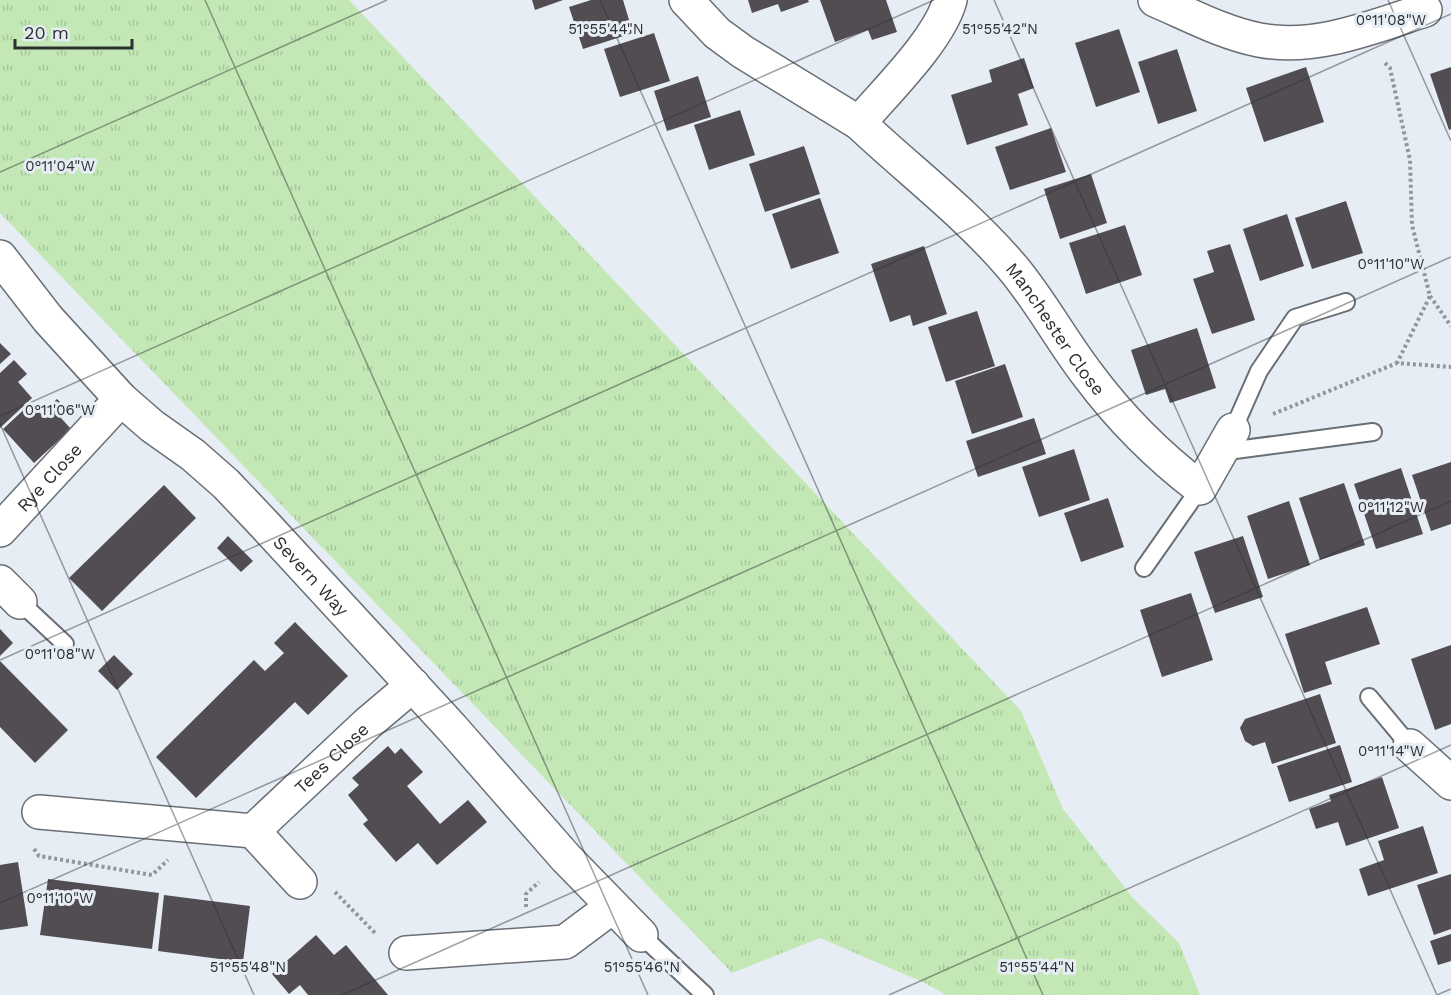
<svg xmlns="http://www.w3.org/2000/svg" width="1451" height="995" viewBox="0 0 1451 995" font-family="'Work Sans',sans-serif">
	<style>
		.grass { fill: url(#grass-tufts) }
		.building { fill: #524d53 }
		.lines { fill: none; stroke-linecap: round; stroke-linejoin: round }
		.service-casing { stroke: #696f75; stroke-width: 20 }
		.minor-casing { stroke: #696f75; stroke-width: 36 }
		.path { stroke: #92979b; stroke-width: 4; stroke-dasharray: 3 3; stroke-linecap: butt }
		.service { stroke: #fff; stroke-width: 16 }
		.minor { stroke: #fff; stroke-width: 33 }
		.ticks { fill: none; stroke: #2d3032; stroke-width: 1.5; stroke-opacity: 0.45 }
		.labels { text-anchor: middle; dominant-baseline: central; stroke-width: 6; stroke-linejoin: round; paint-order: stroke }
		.street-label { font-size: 18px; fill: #2d3032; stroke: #e6edf4 }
		.ticks-label { font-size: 15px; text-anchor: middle; fill: #2d3032; stroke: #e6edf4; stroke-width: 6; stroke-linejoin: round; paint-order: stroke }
	</style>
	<defs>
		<pattern id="grass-tufts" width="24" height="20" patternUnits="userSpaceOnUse" patternTransform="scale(1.5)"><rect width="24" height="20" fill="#c3e8b5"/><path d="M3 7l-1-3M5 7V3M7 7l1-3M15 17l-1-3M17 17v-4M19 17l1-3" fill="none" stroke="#a8c79c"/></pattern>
	</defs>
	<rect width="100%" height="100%" fill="#e6edf4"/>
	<path class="grass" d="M 0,0 L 349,0 L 1021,711 L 1063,809 L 1133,898 L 1179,943 L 1200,995 L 946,995 L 925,983 L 820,938 L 732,973 L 0,213 Z"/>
	<g class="building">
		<path d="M 532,0 L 563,0 L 535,10 Z"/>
		<path d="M 591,0 L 623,0 L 633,33 L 583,49 L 569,7 Z"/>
		<path d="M 748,0 L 808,0 L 809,2 L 781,12 L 778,4 L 752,13 Z"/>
		<path d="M 820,0 L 886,0 L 897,32 L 872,40 L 868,30 L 835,42 Z"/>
		<path d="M 1119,29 L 1140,92 L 1096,107 L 1075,43 Z"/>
		<path d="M 654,33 L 670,81 L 620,97 L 604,49 Z"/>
		<path d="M 1177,49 L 1197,111 L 1158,124 L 1138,62 Z"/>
		<path d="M 1024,58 L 1034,88 L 1018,94 L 1028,125 L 967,145 L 951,95 L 992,82 L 989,70 Z"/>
		<path d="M 1306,67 L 1324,122 L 1264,142 L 1246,88 Z"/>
		<path d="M 1451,67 L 1451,129 L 1449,130 L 1430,74 Z"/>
		<path d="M 698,76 L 711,117 L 667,131 L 654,91 Z"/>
		<path d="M 740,110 L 755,155 L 709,170 L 694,125 Z"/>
		<path d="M 1051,128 L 1066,172 L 1010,190 L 995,147 Z"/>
		<path d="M 804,146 L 820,194 L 765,212 L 749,164 Z"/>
		<path d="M 1091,174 L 1107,223 L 1060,239 L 1044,189 Z"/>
		<path d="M 820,198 L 839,253 L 791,269 L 772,214 Z"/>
		<path d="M 1346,201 L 1363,253 L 1312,269 L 1295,218 Z"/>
		<path d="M 1287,214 L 1304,266 L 1260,281 L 1243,229 Z"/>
		<path d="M 1125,225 L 1142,275 L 1086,294 L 1069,243 Z"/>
		<path d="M 1230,244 L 1255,320 L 1212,334 L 1193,279 L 1214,272 L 1207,251 Z"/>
		<path d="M 924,246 L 947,314 L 913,326 L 910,315 L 890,322 L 871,264 Z"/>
		<path d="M 977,311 L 995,366 L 946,382 L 928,327 Z"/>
		<path d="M 1197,328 L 1216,388 L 1170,403 L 1165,389 L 1146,395 L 1131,350 Z"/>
		<path d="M 0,343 L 11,354 L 0,364 Z"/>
		<path d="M 14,360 L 27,374 L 18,382 L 32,398 L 0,428 L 0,373 Z"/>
		<path d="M 1005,364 L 1023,417 L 972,434 L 955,381 Z"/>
		<path d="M 57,399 L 69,411 L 61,418 L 71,429 L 34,463 L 3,429 L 31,403 L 41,414 Z"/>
		<path d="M 1034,418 L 1046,454 L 978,477 L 966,441 Z"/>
		<path d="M 1074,449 L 1090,500 L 1039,517 L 1022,467 Z"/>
		<path d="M 1451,462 L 1451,524 L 1431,531 L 1412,475 Z"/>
		<path d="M 1401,468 L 1423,534 L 1376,549 L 1354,484 Z"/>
		<path d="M 1344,483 L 1365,545 L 1320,560 L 1299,498 Z"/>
		<path d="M 164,485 L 196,518 L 102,611 L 69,578 Z"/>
		<path d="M 1108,498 L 1124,547 L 1081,562 L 1064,513 Z"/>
		<path d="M 1289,501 L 1310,565 L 1268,579 L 1247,516 Z"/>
		<path d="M 228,536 L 253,561 L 241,572 L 217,548 Z"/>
		<path d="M 1243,536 L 1263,597 L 1215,613 L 1194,552 Z"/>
		<path d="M 1191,593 L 1213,660 L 1162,677 L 1140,610 Z"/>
		<path d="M 1367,607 L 1380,644 L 1325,662 L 1332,684 L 1304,693 L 1285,634 Z"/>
		<path d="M 295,622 L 348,676 L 308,715 L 295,702 L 196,798 L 156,757 L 254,660 L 265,671 L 284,653 L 274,643 Z"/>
		<path d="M 0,629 L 13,643 L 0,656 Z"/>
		<path d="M 1451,645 L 1451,724 L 1435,730 L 1411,659 Z"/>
		<path d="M 114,655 L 133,674 L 117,690 L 98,671 Z"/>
		<path d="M 0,661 L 68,730 L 35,763 L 0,727 Z"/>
		<path d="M 1320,694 L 1336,743 L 1272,764 L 1265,742 L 1253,746 L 1245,741 L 1240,728 L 1245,719 Z"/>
		<path d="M 1340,745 L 1352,782 L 1289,802 L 1277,766 Z"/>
		<path d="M 388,746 L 395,754 L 401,748 L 423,772 L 407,786 L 440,824 L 468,800 L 487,822 L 437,865 L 418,843 L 396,862 L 363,824 L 368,820 L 348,795 L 359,785 L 352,778 Z"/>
		<path d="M 1382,777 L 1399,828 L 1346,846 L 1338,822 L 1316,829 L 1309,809 L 1331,801 L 1329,795 Z"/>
		<path d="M 1423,826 L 1438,873 L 1368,896 L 1359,869 L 1384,860 L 1378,841 Z"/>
		<path d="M 18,862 L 28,926 L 0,930 L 0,865 Z"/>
		<path d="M 1451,874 L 1451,929 L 1434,935 L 1417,885 Z"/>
		<path d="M 48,879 L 159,893 L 152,949 L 40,935 Z"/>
		<path d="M 164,895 L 250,906 L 243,962 L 158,951 Z"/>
		<path d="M 1451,934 L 1451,961 L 1438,965 L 1430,941 Z"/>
		<path d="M 316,935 L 334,955 L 346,945 L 388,995 L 308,995 L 300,985 L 289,994 L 272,974 Z"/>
	</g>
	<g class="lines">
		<defs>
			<g id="service">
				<path d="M 1233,430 L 1259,371 L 1295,318 L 1346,302"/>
				<path d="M 1220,452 L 1373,432"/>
				<path d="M 1144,568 L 1200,488"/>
				<path d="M 20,602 L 65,644"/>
				<path d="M 1369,697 L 1410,746"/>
				<path d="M 641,935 L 705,995"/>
			</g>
			<g id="minor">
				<path d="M 686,0 L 717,33 L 743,52 L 859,123"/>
				<path id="s1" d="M 950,0 C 939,40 887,90 859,123 C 910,171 967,214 1012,267 C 1040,300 1061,340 1088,375 C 1120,418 1158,456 1200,488 L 1233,430"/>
				<path d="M 1155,0 C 1188,14 1223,33 1259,40 C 1314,51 1373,27 1425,10"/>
				<path id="s2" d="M 0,257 L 48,319 L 121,399 L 152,426 L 193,455 L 226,484 L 264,524 L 452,728 L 566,858 L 641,935"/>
				<path id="s3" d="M 0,530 L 121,399"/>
				<path d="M 0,582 L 20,602"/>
				<path d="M 1410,746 L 1451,783"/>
				<path id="s4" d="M 39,812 L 253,831 L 368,723 L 413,685"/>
				<path d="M 253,831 L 300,882"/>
				<path d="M 406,953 L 565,942 L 612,907"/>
			</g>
		</defs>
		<use href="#service" class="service-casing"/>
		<use href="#minor" class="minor-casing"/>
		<g class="path">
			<path d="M 1385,63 L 1390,68 L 1410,160 L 1412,225 L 1430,296 L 1397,363"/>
			<path d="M 1430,296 L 1451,326"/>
			<path d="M 1273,414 L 1397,363 L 1451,367"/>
			<path d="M 34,849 L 39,856 L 152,875 L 168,860"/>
			<path d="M 335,892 L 376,934"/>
			<path d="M 526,907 L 526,894 L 539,882"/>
		</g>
		<use href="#service" class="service"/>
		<use href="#minor" class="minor"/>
	</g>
	<path class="ticks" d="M 205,0 L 648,995M 600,0 L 1043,995M 994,0 L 1437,995M 1388,0 L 1451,141M 0,172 L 387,0M 0,416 L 934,0M 0,424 L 254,995M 0,660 L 1451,14M 0,903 L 1451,257M 342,995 L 1451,501M 889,995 L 1451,745M 1437,995 L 1451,989"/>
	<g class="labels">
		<g class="street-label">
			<text stroke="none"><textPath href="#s1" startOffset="440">Manchester Close</textPath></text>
			<text stroke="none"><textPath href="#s3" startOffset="72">Rye Close</textPath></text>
			<text stroke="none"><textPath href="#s2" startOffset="447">Severn Way</textPath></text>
			<text stroke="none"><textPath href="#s4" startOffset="322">Tees Close</textPath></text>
		</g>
	</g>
	<g class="ticks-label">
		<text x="1391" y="25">0°11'08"W</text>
		<text x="606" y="34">51°55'44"N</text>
		<text x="1000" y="34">51°55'42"N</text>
		<text x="60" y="171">0°11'04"W</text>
		<text x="1391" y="269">0°11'10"W</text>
		<text x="60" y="415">0°11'06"W</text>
		<text x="1391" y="512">0°11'12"W</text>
		<text x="60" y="659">0°11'08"W</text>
		<text x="1391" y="756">0°11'14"W</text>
		<text x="60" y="903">0°11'10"W</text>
		<text x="248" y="972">51°55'48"N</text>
		<text x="642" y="972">51°55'46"N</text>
		<text x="1037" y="972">51°55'44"N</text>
	</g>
	<path d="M15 39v9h117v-9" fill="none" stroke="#2d3032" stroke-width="3"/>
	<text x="24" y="39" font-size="18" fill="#2d3032" stroke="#e6edf4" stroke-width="4.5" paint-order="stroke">20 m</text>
</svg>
